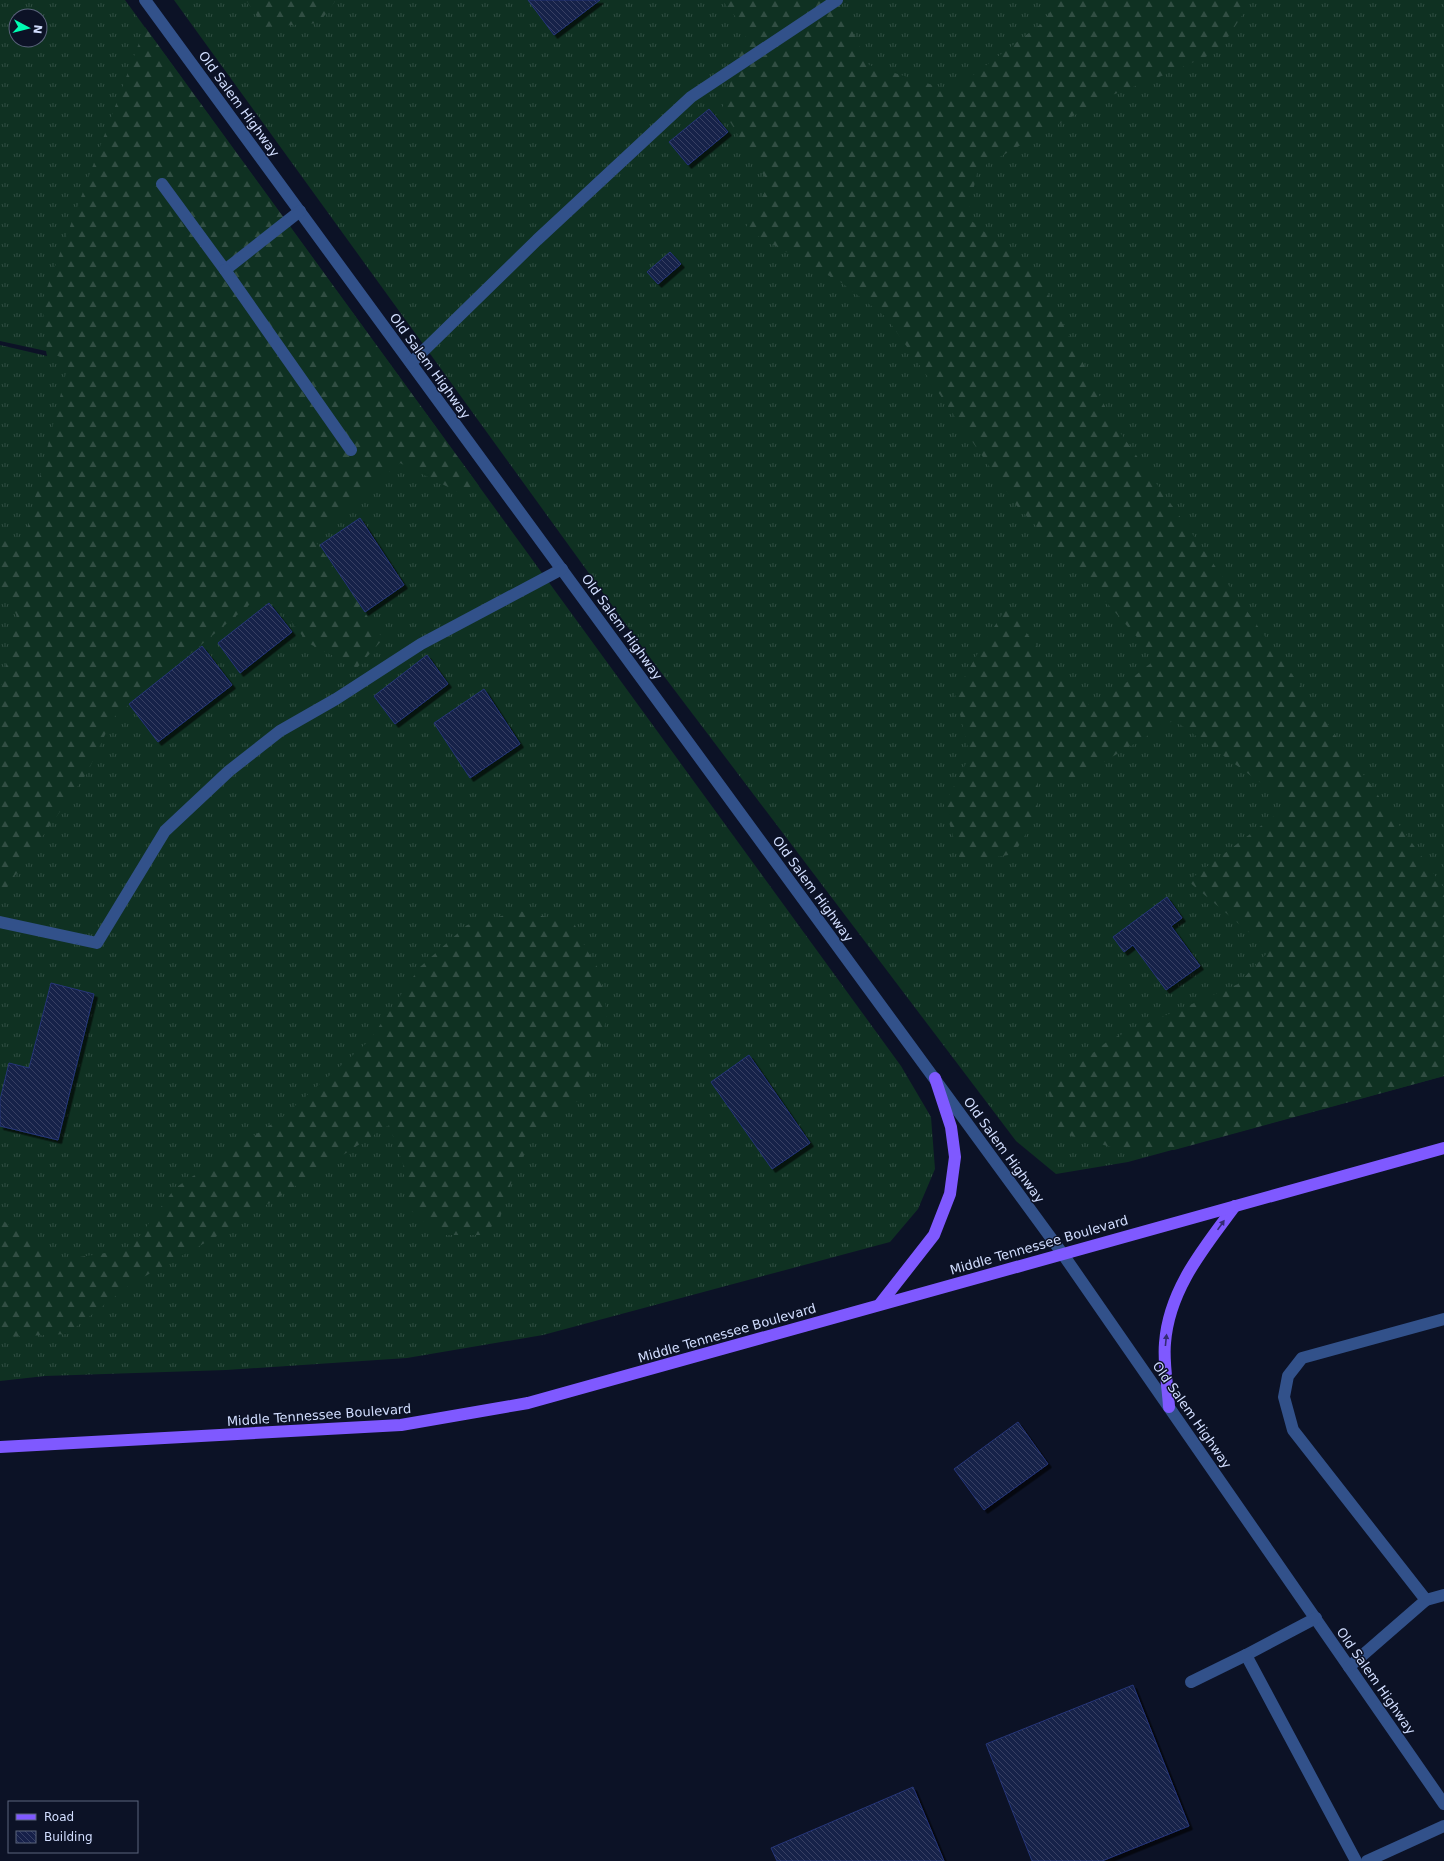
<svg xmlns="http://www.w3.org/2000/svg" width="1444" height="1861" viewBox="0 0 1444 1861" font-family="'DejaVu Sans',sans-serif">
	<style>
		.grass { fill: url(#grass-tufts); fill-rule: evenodd }
		.forest { fill: url(#forest-firs) }
		.building { fill: url(#building-back-hatch); stroke: #263678; filter: url(#shadow) }
		.lines { fill: none; stroke-linecap: round; stroke-linejoin: round }
		.minor { stroke: #32518a; stroke-width: 12 }
		.major { stroke: #7f59ff; stroke-width: 12 }
		.oneway { fill: #342b72 }
		.labels { text-anchor: middle; dominant-baseline: central; stroke-width: 3; stroke-linejoin: round; paint-order: stroke }
		.street-label { font-size: 13px; fill: #d2deff; stroke: #0c1226 }
	</style>
	<defs>
		<pattern id="grass-tufts" width="24" height="20" patternUnits="userSpaceOnUse"><rect width="24" height="20" fill="#0f3122"/><path d="M3 7l-1-3M5 7V3M7 7l1-3M15 17l-1-3M17 17v-4M19 17l1-3" fill="none" stroke="#314e43"/></pattern>
		<pattern id="forest-firs" width="22" height="20" patternUnits="userSpaceOnUse"><rect width="22" height="20" fill="#0f3122"/><path d="M5 1l3.5 6h-7zM16 11l3.5 6h-7z" fill="#314e43"/></pattern>
		<pattern id="building-back-hatch" width="6" height="6" patternUnits="userSpaceOnUse"><rect width="6" height="6" fill="#162049"/><path d="M-1 5l2 2M0 0l6 6M5-1l2 2" fill="none" stroke="#374064"/></pattern>
		<filter id="shadow"><feDropShadow dx="3.5" dy="3.5" stdDeviation="0" flood-color="#0009"/></filter>
	</defs>
	<rect width="100%" height="100%" fill="#0c1226"/>
	<g class="grass">
		<path d="M 0,0 L 125,0 L 901,1066 L 931,1117 L 935,1169 L 918,1209 L 890,1242 L 543,1335 L 407,1358 L 226,1370 L 45,1376 L 0,1381 L 0,345 L 47,356 L 46,351 L 0,341 ZM 16,16 L 40,16 L 40,40 L 16,40 Z"/>
		<path d="M 174,0 L 1444,0 L 1444,1076 L 1128,1162 L 1056,1174 L 1016,1141 L 651,659 Z"/>
	</g>
	<g class="forest">
		<path d="M 246,0 L 336,0 L 319,23 L 264,27 Z"/>
		<path d="M 722,0 L 837,0 L 869,65 L 952,91 L 1041,24 L 1059,0 L 1252,0 L 1219,51 L 1164,75 L 1107,97 L 978,169 L 967,217 L 1039,277 L 1114,424 L 1444,888 L 1444,1076 L 1174,1150 L 1111,1147 L 1058,1132 L 1048,1089 L 1109,1040 L 1238,984 L 1270,950 L 1188,881 L 1290,804 L 1174,720 L 1070,782 L 1038,775 L 1037,815 L 1014,854 L 961,863 L 944,805 L 970,756 L 955,694 L 983,644 L 1007,607 L 1053,668 L 1093,709 L 1156,659 L 1079,571 L 1016,505 L 887,318 L 842,283 L 745,229 L 769,184 L 722,109 L 747,31 Z"/>
		<path d="M 145,27 L 479,486 L 464,495 L 400,463 L 311,535 L 383,639 L 357,668 L 308,643 L 267,590 L 113,718 L 87,773 L 0,897 L 0,692 L 17,617 L 7,592 L 0,590 L 0,536 L 24,541 L 69,361 L 47,351 L 42,301 Z"/>
		<path d="M 520,911 L 574,923 L 585,947 L 599,970 L 607,1013 L 599,1055 L 578,1101 L 540,1125 L 515,1171 L 500,1218 L 483,1235 L 440,1235 L 408,1208 L 403,1164 L 389,1125 L 228,1230 L 131,1284 L 67,1334 L 3,1337 L 0,1334 L 0,1218 L 55,1261 L 130,1249 L 175,1188 L 281,1118 L 369,1041 L 420,967 L 467,925 Z"/>
	</g>
	<g class="building">
		<path d="M 528,0 L 600,0 L 554,35 Z"/>
		<path d="M 709,109 L 728,132 L 688,165 L 669,142 Z"/>
		<path d="M 670,252 L 681,264 L 658,284 L 647,272 Z"/>
		<path d="M 360,518 L 404,585 L 365,612 L 320,545 Z"/>
		<path d="M 269,603 L 292,632 L 240,673 L 218,643 Z"/>
		<path d="M 202,646 L 232,685 L 158,742 L 129,704 Z"/>
		<path d="M 427,655 L 448,684 L 395,724 L 374,696 Z"/>
		<path d="M 484,689 L 520,744 L 470,778 L 434,723 Z"/>
		<path d="M 1167,897 L 1182,918 L 1171,926 L 1200,966 L 1166,990 L 1133,945 L 1124,952 L 1113,937 Z"/>
		<path d="M 51,983 L 94,994 L 58,1140 L 0,1126 L 0,1100 L 9,1063 L 29,1068 Z"/>
		<path d="M 749,1055 L 810,1143 L 772,1169 L 711,1082 Z"/>
		<path d="M 1018,1422 L 1048,1464 L 984,1510 L 954,1469 Z"/>
		<path d="M 1133,1685 L 1189,1826 L 1102,1861 L 1032,1861 L 986,1744 Z"/>
		<path d="M 913,1787 L 944,1861 L 777,1861 L 771,1848 Z"/>
	</g>
	<g class="lines">
		<g class="minor">
			<path d="M 145,0 L 1062,1253 L 1444,1804"/>
			<path d="M 162,184 L 225,270 L 300,211"/>
			<path d="M 225,270 L 351,450"/>
			<path d="M 411,363 L 537,240 L 691,97 L 837,0"/>
			<path d="M 0,922 L 97,943 L 165,831 L 229,771 L 280,731 L 336,699 L 421,644 L 562,569"/>
			<path d="M 1426,1600 L 1444,1595"/>
			<path d="M 1316,1618 L 1246,1655 L 1356,1861"/>
			<path d="M 1349,1667 L 1426,1600 L 1293,1430 L 1284,1397 L 1288,1376 L 1302,1358 L 1444,1319"/>
			<path d="M 1191,1682 L 1246,1655"/>
			<path d="M 1367,1861 L 1444,1826"/>
		</g>
		<g class="major">
			<path d="M 880,1304 L 934,1235 L 950,1194 L 955,1157 L 951,1127 L 935,1078"/>
			<path d="M 1169,1407 C 1168,1386 1163,1364 1165,1343 C 1169,1289 1204,1248 1235,1206"/>
			<path d="M 0,1447 L 401,1425 L 528,1403 L 1444,1148"/>
		</g>
	</g>
	<defs><path id="oneway-solid" d="M-6-.8H1V-3.2L6.5 0L1 3.2V.8H-6Z"/></defs>
	<g class="oneway">
		<use href="#oneway-solid" transform="translate(1221 1225) rotate(-55)"/>
		<use href="#oneway-solid" transform="translate(1166 1340) rotate(-84)"/>
	</g>
	<g class="labels">
		<g class="street-label">
			<text transform="translate(239 104) rotate(54)">Old Salem Highway</text>
			<text transform="translate(430 366) rotate(54)">Old Salem Highway</text>
			<text transform="translate(622 627) rotate(54)">Old Salem Highway</text>
			<text transform="translate(813 889) rotate(54)">Old Salem Highway</text>
			<text transform="translate(1004 1150) rotate(54)">Old Salem Highway</text>
			<text transform="translate(1039 1245) rotate(-16)">Middle Tennessee Boulevard</text>
			<text transform="translate(727 1333) rotate(-16)">Middle Tennessee Boulevard</text>
			<text transform="translate(319 1415) rotate(-4)">Middle Tennessee Boulevard</text>
			<text transform="translate(1192 1415) rotate(55)">Old Salem Highway</text>
			<text transform="translate(1376 1681) rotate(55)">Old Salem Highway</text>
		</g>
	</g>
	<rect x="8" y="1801" width="130" height="52" fill="#0c1226" stroke="#5b647d"/>
	<rect x="16" y="1814" width="20" height="6" fill="#7f59ff" stroke="#5b647d"/>
	<text x="44" y="1821" font-size="12" fill="#d2deff">Road</text>
	<rect x="16" y="1831" width="20" height="12" fill="url(#building-back-hatch)" stroke="#5b647d"/>
	<text x="44" y="1841" font-size="12" fill="#d2deff">Building</text>
	<g transform="translate(28 28) rotate(97)"><circle r="19" fill="#0c1226" stroke="#5b647d"/>
	<path d="M0-3L7 15L0 10L-7 15Z" fill="#00fdb3"/>
	<text y="-6" font-size="11" font-weight="bold" text-anchor="middle" fill="#d2deff">N</text>
	</g>
</svg>
